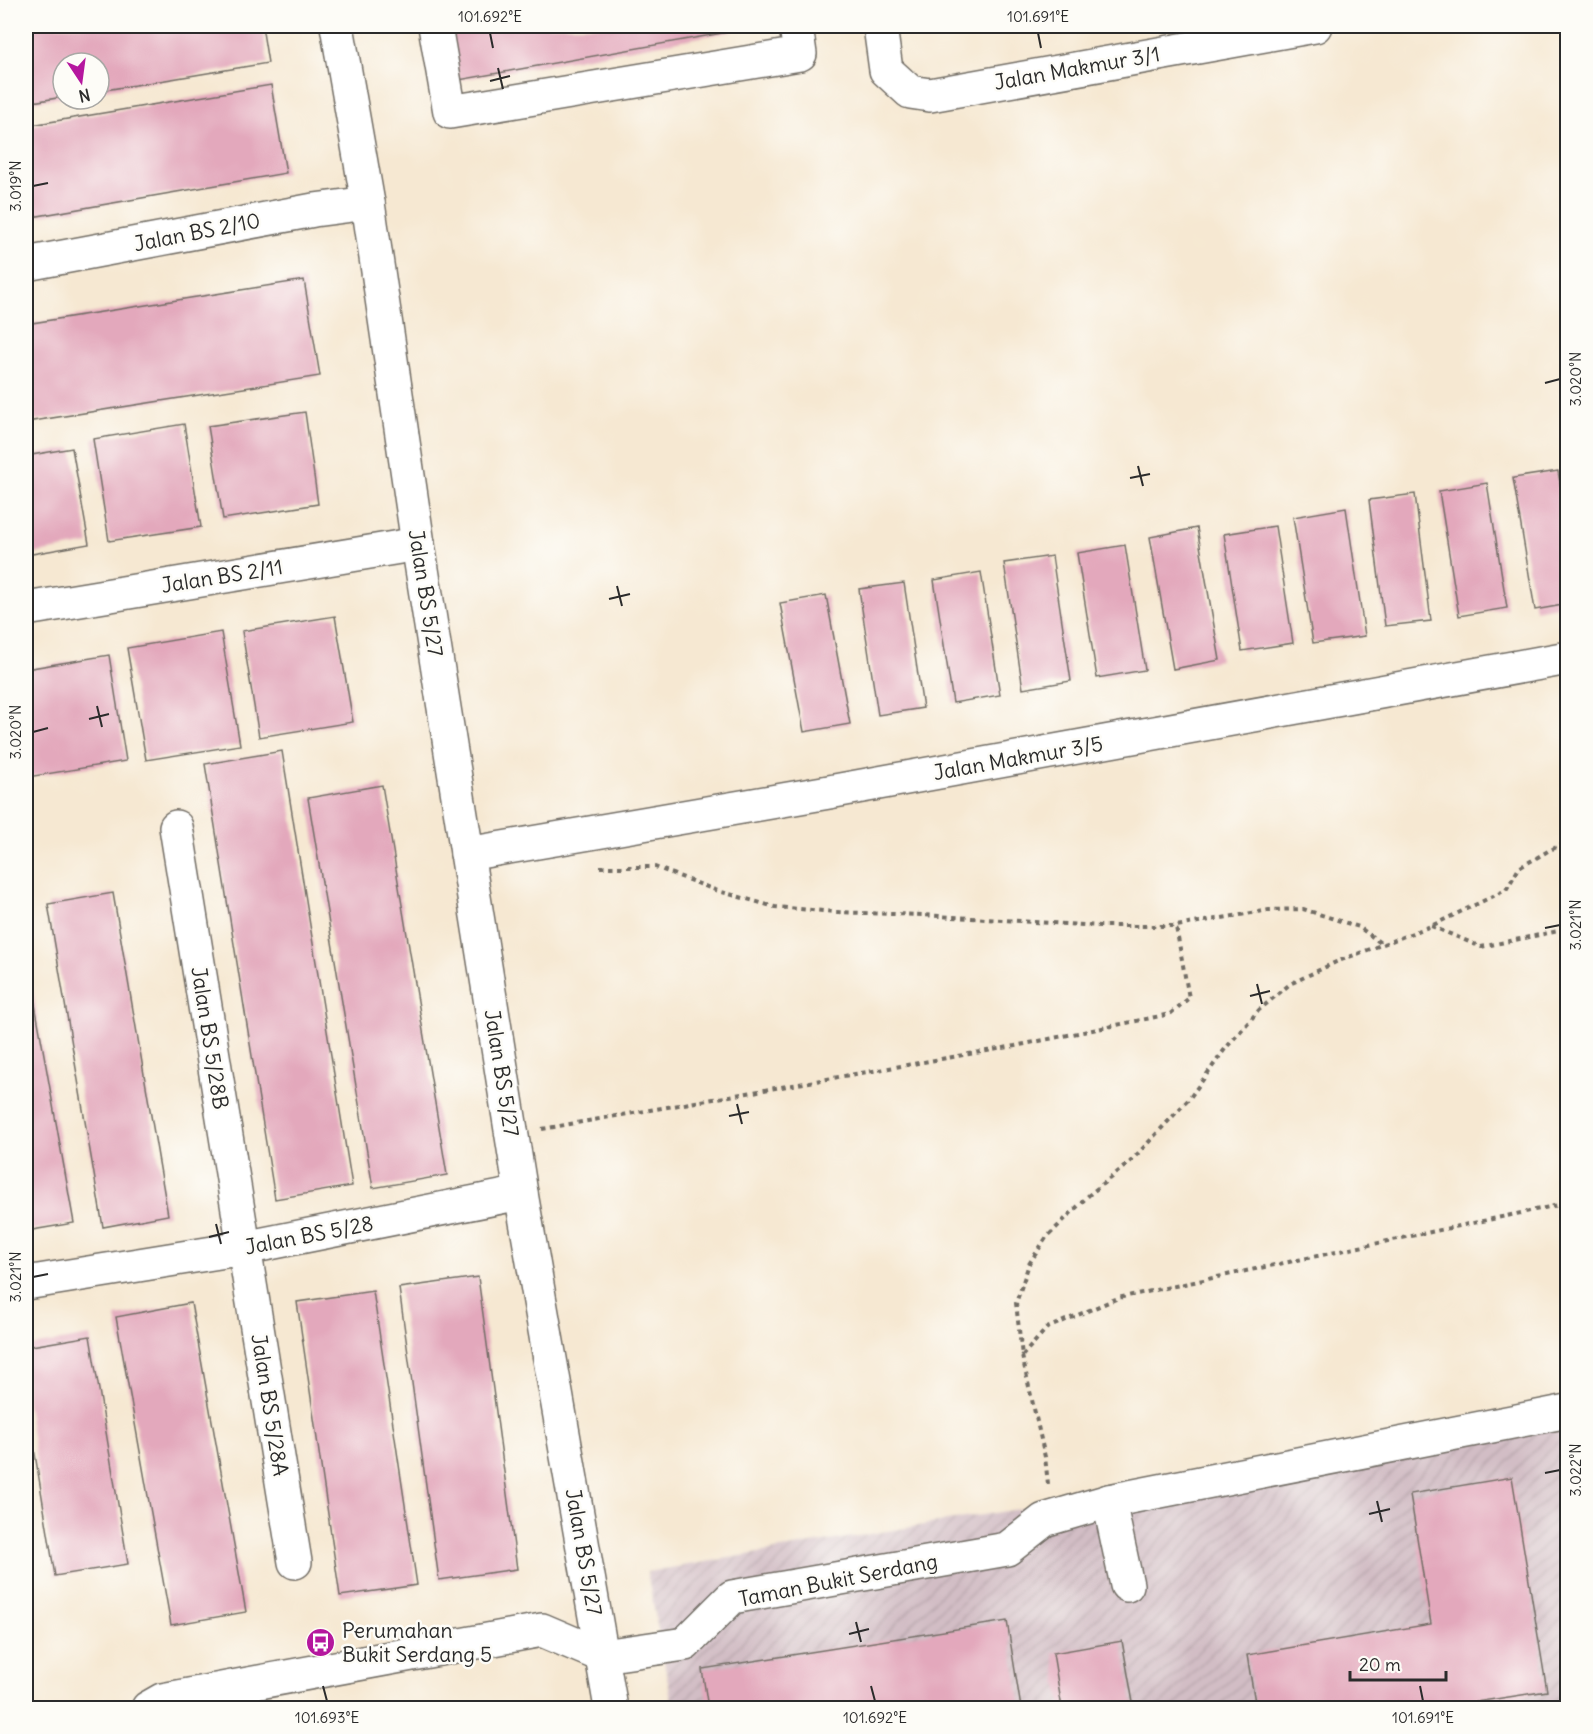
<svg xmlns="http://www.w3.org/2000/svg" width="1593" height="1734" viewBox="0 0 1593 1734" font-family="Delius,sans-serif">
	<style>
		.industrial { fill: url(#industrial-furrows) }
		.building { fill: #e3a8bc }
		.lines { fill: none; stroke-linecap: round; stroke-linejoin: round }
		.minor-casing { stroke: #726d65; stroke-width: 36 }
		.path { stroke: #726d65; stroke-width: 4; stroke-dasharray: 4.5 4.5; stroke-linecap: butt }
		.minor { stroke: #fff; stroke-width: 33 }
		.ticks { fill: none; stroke: #2b2b2b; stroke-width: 2 }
		.labels { text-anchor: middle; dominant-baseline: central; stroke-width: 5; stroke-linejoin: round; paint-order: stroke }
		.street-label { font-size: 21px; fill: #2b2b2b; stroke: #fdfcf7 }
		.poi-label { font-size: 21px; fill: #2b2b2b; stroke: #fdfcf7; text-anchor: start }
		.neatline { fill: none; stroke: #2b2b2b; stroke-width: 2 }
		.ticks-label { font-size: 15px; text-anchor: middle; fill: #2b2b2b }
	</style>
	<defs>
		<pattern id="industrial-furrows" width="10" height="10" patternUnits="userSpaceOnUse" patternTransform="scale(1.5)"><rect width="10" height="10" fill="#d2bdc5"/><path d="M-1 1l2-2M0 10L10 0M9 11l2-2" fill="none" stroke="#b4a3a9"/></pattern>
	</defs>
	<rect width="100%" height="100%" fill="#fdfcf7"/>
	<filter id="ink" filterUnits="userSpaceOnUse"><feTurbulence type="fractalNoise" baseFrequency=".0167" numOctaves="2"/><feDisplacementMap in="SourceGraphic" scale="12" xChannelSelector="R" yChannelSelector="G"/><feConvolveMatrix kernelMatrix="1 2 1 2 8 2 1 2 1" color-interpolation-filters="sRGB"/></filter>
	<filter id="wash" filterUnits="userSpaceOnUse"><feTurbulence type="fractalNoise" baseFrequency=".008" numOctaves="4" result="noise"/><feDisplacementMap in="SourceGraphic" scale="24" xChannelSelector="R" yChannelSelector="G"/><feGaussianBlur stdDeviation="1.35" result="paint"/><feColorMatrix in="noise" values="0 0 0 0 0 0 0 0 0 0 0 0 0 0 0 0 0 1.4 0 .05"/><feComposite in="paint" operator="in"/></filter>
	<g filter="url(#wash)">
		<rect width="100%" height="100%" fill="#f6e8d2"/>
		<path class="industrial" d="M 1567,1418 L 1567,1708 L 673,1708 L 647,1572 L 1018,1509 Z"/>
		<g id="blocks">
			<g class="building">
				<path d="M 26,26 L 262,26 L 268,63 L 99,91 L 99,63 L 63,63 L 63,97 L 26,103 Z"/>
				<path d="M 450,26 L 733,26 L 734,31 L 459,80 Z"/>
				<path d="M 271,85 L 286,173 L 26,218 L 26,126 Z"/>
				<path d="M 304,280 L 320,376 L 26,422 L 26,324 Z"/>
				<path d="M 305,412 L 318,504 L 223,519 L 208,426 Z"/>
				<path d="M 184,424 L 201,527 L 109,541 L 93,439 Z"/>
				<path d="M 72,448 L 89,544 L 26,555 L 26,456 Z"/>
				<path d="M 1558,471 L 1568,529 L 1568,604 L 1535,610 L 1513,478 Z"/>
				<path d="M 1487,483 L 1507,608 L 1459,616 L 1439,491 Z"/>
				<path d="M 1415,494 L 1431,621 L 1385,626 L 1369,500 Z"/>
				<path d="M 1346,508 L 1365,636 L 1313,643 L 1293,517 Z"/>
				<path d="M 1275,526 L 1293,643 L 1242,651 L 1224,534 Z"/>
				<path d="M 1197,528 L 1220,660 L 1173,669 L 1150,537 Z"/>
				<path d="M 1125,545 L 1145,670 L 1097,678 L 1077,553 Z"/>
				<path d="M 1052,556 L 1071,681 L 1023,689 L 1004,563 Z"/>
				<path d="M 981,572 L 1000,695 L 953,703 L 934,580 Z"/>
				<path d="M 904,583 L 923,708 L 878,715 L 859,589 Z"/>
				<path d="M 826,595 L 850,724 L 804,732 L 780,603 Z"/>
				<path d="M 335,616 L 353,722 L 259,737 L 242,631 Z"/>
				<path d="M 221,632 L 240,745 L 146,760 L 127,648 Z"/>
				<path d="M 109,655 L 126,761 L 28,777 L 26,763 L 26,669 Z"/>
				<path d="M 282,751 L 352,1186 L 275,1199 L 205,764 Z"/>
				<path d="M 382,785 L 447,1175 L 373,1188 L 308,798 Z"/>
				<path d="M 113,893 L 168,1215 L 103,1227 L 48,904 Z"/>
				<path d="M 26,954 L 74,1223 L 26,1231 Z"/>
				<path d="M 478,1277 L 517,1569 L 439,1580 L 399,1288 Z"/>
				<path d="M 373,1291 L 417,1585 L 340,1596 L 297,1302 Z"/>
				<path d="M 191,1303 L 246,1612 L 171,1625 L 116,1317 Z"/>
				<path d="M 90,1336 L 128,1564 L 55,1576 L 26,1399 L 26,1347 Z"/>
				<path d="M 1512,1477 L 1547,1691 L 1437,1708 L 1256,1708 L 1247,1655 L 1431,1624 L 1410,1494 Z"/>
				<path d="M 1007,1621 L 1021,1708 L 708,1708 L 702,1669 Z"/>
				<path d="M 1122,1641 L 1134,1708 L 1062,1708 L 1053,1653 Z"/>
			</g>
		</g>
	</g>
	<g filter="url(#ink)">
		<use href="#blocks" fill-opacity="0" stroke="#726d65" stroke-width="1.5"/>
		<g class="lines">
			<defs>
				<g id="minor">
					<path d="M 337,26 L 368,203 L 418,544 L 521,1193 L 611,1708"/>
					<path d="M 435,26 L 450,112 L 800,54 L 796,26"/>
					<path d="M 880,26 L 886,70 L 910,92 L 930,95 L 1315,26"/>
					<path d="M 26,264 L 314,210 L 368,203"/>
					<path d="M 26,609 L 418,544"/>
					<path d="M 176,827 L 295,1562"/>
					<path d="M 467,854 L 829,792 L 1568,658"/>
					<path d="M 26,1283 L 244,1248 L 521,1193"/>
					<path d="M 1109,1501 L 1127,1585"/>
					<path d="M 603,1656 L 685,1644 L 732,1597 L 1007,1549 L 1044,1520 L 1109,1501 L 1568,1411"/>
					<path d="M 148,1708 L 162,1700 L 542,1630 L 603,1656"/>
				</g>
			</defs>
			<use href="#minor" class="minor-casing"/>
			<g class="path">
				<path d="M 600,867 L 655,867 L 715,890 L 775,907 L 835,912 L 922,915 L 1099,926 L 1176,926 L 1269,910 L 1303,909 L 1359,927 L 1382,944"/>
				<path d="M 1431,926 L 1481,947 L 1568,929"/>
				<path d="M 542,1129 L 1015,1046 L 1170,1014 L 1189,998 L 1176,927"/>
				<path d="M 1022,1356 L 1047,1328 L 1118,1298 L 1568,1203"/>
				<path d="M 1048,1484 L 1045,1457 L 1022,1356 L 1016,1303 L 1029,1264 L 1046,1238 L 1089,1195 L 1130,1162 L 1189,1099 L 1225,1049 L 1259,1010 L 1290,984 L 1336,962 L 1431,926 L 1506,890 L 1519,868 L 1548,851 L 1568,842"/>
			</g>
			<use href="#minor" class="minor"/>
		</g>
	</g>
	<path class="ticks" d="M 490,33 L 493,48M 1038,33 L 1041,48M 498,68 L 503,89M 490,81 L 510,76M 33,186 L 48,183M 1545,383 L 1560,379M 1138,466 L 1143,486M 1130,478 L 1150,474M 617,586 L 622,606M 609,599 L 630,594M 97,706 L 102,727M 89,719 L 109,714M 33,732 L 48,728M 1545,928 L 1560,925M 1257,984 L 1262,1004M 1250,996 L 1270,991M 737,1104 L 742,1124M 729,1116 L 749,1112M 216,1224 L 221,1244M 209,1237 L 229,1232M 33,1277 L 48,1274M 1545,1473 L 1560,1470M 1377,1501 L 1382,1522M 1369,1514 L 1390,1509M 856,1622 L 861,1642M 849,1634 L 869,1629M 323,1686 L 327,1701M 871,1686 L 875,1701M 1420,1686 L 1423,1701"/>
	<defs>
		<symbol id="bus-disc" viewBox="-11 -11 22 22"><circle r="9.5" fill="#b5179e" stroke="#fdfcf7"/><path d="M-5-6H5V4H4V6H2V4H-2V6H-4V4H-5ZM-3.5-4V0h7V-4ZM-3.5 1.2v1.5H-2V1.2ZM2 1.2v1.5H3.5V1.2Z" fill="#fff"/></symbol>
	</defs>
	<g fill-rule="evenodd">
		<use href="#bus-disc" x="304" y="1626" width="33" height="33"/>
	</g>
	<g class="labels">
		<g class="street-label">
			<text transform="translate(1077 68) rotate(-10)">Jalan Makmur 3/1</text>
			<text transform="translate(197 232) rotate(-11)">Jalan BS 2/10</text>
			<text transform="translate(222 576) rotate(-9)">Jalan BS 2/11</text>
			<text transform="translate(426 593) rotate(81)">Jalan BS 5/27</text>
			<text transform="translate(1018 758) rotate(-10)">Jalan Makmur 3/5</text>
			<text transform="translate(210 1038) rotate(81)">Jalan BS 5/28B</text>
			<text transform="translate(502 1073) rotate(81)">Jalan BS 5/27</text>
			<text transform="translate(309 1235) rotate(-11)">Jalan BS 5/28</text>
			<text transform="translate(270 1405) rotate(81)">Jalan BS 5/28A</text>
			<text transform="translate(584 1552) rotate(80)">Jalan BS 5/27</text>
			<text transform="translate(838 1580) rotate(-11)">Taman Bukit Serdang</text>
		</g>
		<g class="poi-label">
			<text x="342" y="1630">Perumahan<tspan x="342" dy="24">Bukit Serdang 5</tspan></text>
		</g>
	</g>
	<rect width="1593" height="1734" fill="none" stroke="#fdfcf7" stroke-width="66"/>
	<g transform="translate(81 81) rotate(167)"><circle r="28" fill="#fdfcf7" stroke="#a9a8a5" stroke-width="1.5"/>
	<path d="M0-4.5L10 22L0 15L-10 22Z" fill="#b5179e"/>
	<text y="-9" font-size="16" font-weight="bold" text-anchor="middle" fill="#2b2b2b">N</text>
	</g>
	<path d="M1350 1671v9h96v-9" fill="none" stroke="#2b2b2b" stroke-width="3"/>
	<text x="1359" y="1671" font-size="18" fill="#2b2b2b" stroke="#fdfcf7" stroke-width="4.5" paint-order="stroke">20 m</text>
	<rect x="33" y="33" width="1527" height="1668" class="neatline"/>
	<g class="ticks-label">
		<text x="490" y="22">101.692°E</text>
		<text x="1038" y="22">101.691°E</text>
		<text transform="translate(16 186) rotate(-90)" y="5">3.019°N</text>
		<text transform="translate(1576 379) rotate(-90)" y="5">3.020°N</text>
		<text transform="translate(16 732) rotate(-90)" y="5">3.020°N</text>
		<text transform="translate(1576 925) rotate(-90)" y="5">3.021°N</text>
		<text transform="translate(16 1277) rotate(-90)" y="5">3.021°N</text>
		<text transform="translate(1576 1470) rotate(-90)" y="5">3.022°N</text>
		<text x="327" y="1723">101.693°E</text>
		<text x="875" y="1723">101.692°E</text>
		<text x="1423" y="1723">101.691°E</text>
	</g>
</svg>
